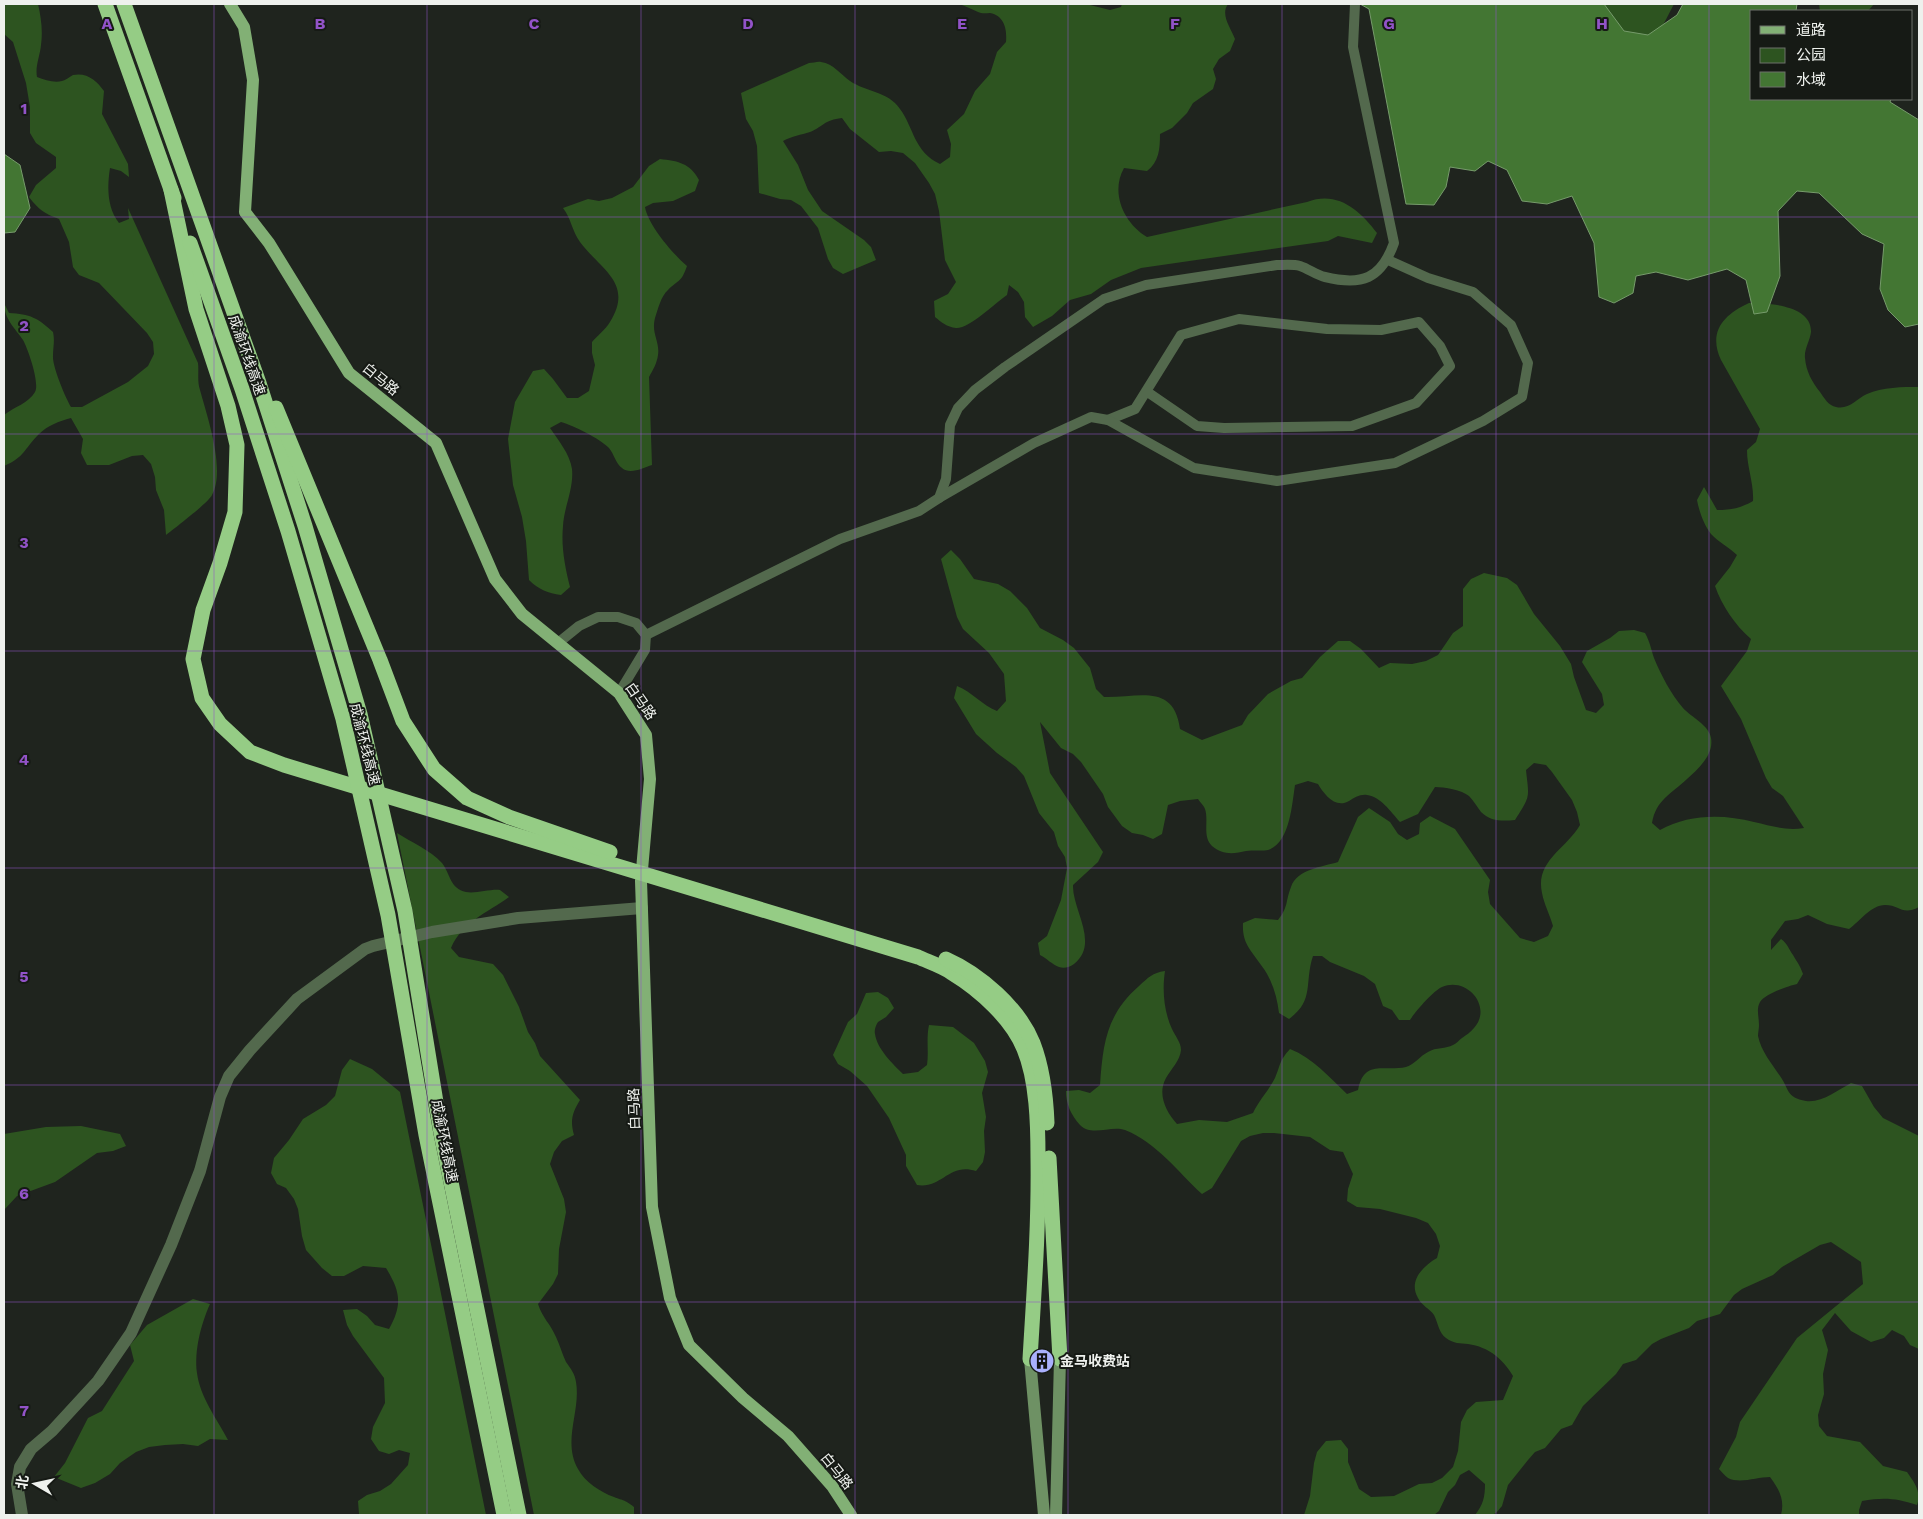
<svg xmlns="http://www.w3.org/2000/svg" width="1923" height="1519" viewBox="0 0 1923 1519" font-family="'Work Sans','Noto Sans SC',sans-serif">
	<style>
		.green { fill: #2d5420 }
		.water { fill: #437633; stroke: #769b6b }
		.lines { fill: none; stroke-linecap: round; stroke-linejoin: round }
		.minor { stroke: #53694d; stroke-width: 10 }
		.tertiary { stroke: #53694d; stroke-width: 12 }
		.secondary { stroke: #6e9164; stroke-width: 12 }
		.primary { stroke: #82b075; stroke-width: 12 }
		.motorway { stroke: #95cc85; stroke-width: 15 }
		.grid { fill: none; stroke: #9253c8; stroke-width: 1; stroke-opacity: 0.55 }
		.labels { text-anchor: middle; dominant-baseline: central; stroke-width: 4; stroke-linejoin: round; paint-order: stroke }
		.street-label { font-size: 14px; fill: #eef1ed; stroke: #161a15 }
		.poi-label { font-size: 14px; font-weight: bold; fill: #eef1ed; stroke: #161a15; text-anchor: start }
		.grid-label { font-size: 16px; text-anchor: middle; font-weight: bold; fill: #9253c8; stroke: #161a15; stroke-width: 4; stroke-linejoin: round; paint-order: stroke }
	</style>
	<rect width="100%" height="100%" fill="#1f241e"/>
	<g class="green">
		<path d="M 4,4 L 38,4 C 41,17 43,31 41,45 C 40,56 35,66 37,77 C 45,80 54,83 62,81 C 66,80 69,77 73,75 C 87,72 97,81 104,91 L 102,114 L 128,164 L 129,177 L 121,171 L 110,168 C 107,187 107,208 119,223 L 129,219 L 128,208 L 198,363 C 199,371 197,382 200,390 C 207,416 226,470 212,495 C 209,502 175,528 166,535 L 164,510 L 156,490 L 155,477 L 151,464 L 143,455 L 132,456 L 109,465 L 87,465 L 81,453 L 83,439 L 71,418 C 59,421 47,426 39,434 C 24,449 25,457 4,466 L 4,415 C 14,407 29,403 35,392 C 40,383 28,349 23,340 C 15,328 4,319 4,303 L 9,313 C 30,314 38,318 53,332 C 55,341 53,347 53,356 C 52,366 66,399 71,407 L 82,407 L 128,382 L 148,366 L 154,354 L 153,342 L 147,333 L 99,283 L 79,275 L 73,267 L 69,242 L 59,219 C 45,214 38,209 29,197 L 36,185 L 56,168 L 56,157 L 36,143 L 30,133 L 30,107 L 26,83 L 13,42 L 4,34 Z"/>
		<path d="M 959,4 L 1086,4 L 1110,10 L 1121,7 L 1122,4 L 1228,4 C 1220,15 1231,28 1235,39 L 1230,51 L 1219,59 L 1213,69 L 1216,79 L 1213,89 L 1193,103 L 1187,113 L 1172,128 L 1160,134 C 1160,149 1159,162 1147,171 L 1124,168 C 1110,193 1124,223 1147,237 L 1307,202 C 1337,190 1360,210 1377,233 L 1372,243 L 1338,236 L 1328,241 L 1141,268 L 1111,280 L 1091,294 L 1070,300 L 1052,316 L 1033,327 L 1025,317 L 1024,302 L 1018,292 L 1009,285 L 1007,295 C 995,303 969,329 956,328 C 947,327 941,322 935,317 L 934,301 L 948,294 L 956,282 L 945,260 L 939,211 L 935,194 L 929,183 L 915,163 L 903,153 L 891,151 L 879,152 L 850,129 L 842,118 C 824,120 824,126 810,132 C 801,135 792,136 783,141 L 798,165 L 808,190 L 822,211 L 864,240 L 871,247 L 876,260 L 843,274 L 833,268 L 828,259 L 818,228 L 801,206 L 791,200 L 780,199 L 759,193 L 757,146 L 753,131 L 746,119 L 741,93 L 809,63 C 813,63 818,61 821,62 C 834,64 840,74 850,81 C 866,92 888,91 900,109 C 914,128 914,152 940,164 L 950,157 L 951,144 L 947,130 L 964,114 L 975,91 L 990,74 L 997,52 L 1006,42 C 1007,30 1005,16 990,13 C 986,13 982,14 978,12 C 971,9 966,6 959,4 Z"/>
		<path d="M 1601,4 L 1674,4 L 1660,31 L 1636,50 Z"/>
		<path d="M 1819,4 L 1874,4 L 1868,11 L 1820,11 Z"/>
		<path d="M 660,159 C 678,161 690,163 699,180 L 695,191 L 673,201 L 653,203 L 645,207 C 648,225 673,254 687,266 C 681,283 679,279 668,290 C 661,296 658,309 655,318 C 651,334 660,341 658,355 C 657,363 653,370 649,377 L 652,465 C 643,468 630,475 622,468 C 616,464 614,454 609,448 C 599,438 574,426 561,422 L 550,428 C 558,440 570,454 572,469 C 574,488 564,507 563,526 C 561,547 565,567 570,587 L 561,595 C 548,593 539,590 529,580 L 526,541 L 522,517 L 513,485 L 508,439 L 515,402 L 533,371 L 544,369 L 553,379 L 567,398 L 578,398 L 589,391 L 595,365 L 592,353 L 592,342 C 597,336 605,330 610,322 C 634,283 601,270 580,242 C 572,231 571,218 563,208 L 588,199 L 599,201 L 612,198 L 633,187 L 649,166 Z"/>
		<path d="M 1749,303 C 1768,303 1812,305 1811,332 C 1810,341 1804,349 1805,358 C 1806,371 1812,382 1820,392 C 1824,398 1829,406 1836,407 C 1849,410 1856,399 1867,394 C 1882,387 1903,387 1919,387 L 1919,907 C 1902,916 1900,905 1885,905 C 1871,905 1860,921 1849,929 L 1827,924 L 1808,915 L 1798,919 L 1785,921 L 1771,940 L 1771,950 L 1781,939 C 1788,944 1788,948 1793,955 C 1797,962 1800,965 1803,974 L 1797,984 C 1788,986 1765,994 1760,1002 C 1756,1009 1759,1017 1759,1025 C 1759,1029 1758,1032 1758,1036 C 1761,1051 1772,1064 1780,1076 C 1789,1088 1786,1098 1806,1101 C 1822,1103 1838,1090 1851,1083 L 1862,1086 L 1874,1107 L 1883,1118 L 1919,1136 L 1919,1349 L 1910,1345 L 1904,1336 L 1892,1330 L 1884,1338 L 1871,1342 L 1851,1331 L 1835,1313 L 1822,1330 L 1828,1350 L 1823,1374 L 1824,1394 L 1818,1415 L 1819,1426 L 1827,1436 L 1860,1442 L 1883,1466 L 1907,1472 C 1914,1482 1922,1492 1917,1505 C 1896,1498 1884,1497 1862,1501 L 1859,1510 L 1859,1515 L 1781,1515 C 1785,1500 1779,1489 1770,1477 C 1757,1477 1740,1484 1728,1478 C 1725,1476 1721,1471 1719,1469 L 1736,1437 L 1740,1422 L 1797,1338 L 1863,1284 L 1861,1262 L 1831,1242 L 1820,1245 L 1782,1267 L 1773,1275 L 1742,1289 L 1734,1295 L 1720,1314 L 1697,1321 L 1689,1328 L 1661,1339 L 1652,1344 L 1636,1360 L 1623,1364 L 1616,1374 L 1583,1406 L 1572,1425 L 1561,1429 L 1545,1448 L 1535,1452 L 1528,1460 L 1508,1485 L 1502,1506 L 1496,1513 L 1492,1515 L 1475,1515 C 1483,1505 1485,1497 1485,1484 L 1469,1470 L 1460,1475 L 1455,1485 L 1448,1492 L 1439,1511 L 1434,1515 L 1304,1515 L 1310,1496 L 1314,1463 L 1317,1452 L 1326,1441 L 1341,1440 L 1348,1449 L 1348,1462 L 1359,1489 L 1371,1497 L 1394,1496 L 1419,1484 L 1432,1483 L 1442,1478 L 1453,1467 L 1458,1451 L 1461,1422 L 1467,1410 L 1476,1402 L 1503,1400 L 1513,1376 C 1503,1359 1489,1347 1468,1344 C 1460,1343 1454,1344 1446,1338 C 1439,1333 1438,1323 1434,1315 C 1430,1309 1421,1305 1418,1298 C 1408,1281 1423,1266 1437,1258 L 1440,1246 L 1436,1234 L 1428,1223 L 1416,1218 L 1380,1209 L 1357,1207 L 1347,1201 L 1348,1189 L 1353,1174 L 1343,1152 L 1330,1150 L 1310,1137 L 1274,1133 L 1263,1133 L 1250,1136 L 1241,1141 L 1212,1188 L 1202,1194 C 1177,1171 1157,1143 1125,1130 C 1111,1125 1092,1137 1080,1125 C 1071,1115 1066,1104 1066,1091 L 1079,1090 L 1090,1093 L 1100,1085 C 1103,1044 1106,1015 1139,986 C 1149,977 1152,973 1165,971 C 1162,990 1164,1012 1172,1029 C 1175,1036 1181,1042 1181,1050 C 1180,1061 1171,1069 1166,1078 C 1157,1094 1166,1112 1177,1124 L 1199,1120 L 1227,1122 L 1253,1113 C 1259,1100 1269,1090 1275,1078 C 1281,1064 1279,1061 1290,1049 C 1313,1058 1329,1077 1347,1094 L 1358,1090 C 1364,1059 1384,1072 1406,1067 C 1415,1064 1420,1056 1428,1052 C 1436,1047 1446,1049 1453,1045 C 1456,1044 1459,1040 1462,1038 C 1466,1035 1471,1032 1474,1028 C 1493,1007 1467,976 1442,987 C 1433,991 1416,1011 1410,1020 L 1399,1020 L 1392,1010 L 1383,1006 L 1375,984 L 1364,976 L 1330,962 L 1322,956 L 1313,956 C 1304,983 1315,1000 1289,1019 L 1279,1013 C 1277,996 1272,979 1261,965 C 1250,949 1242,943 1243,923 L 1255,918 L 1278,920 C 1289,906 1285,902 1291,887 C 1297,869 1322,867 1338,862 L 1358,817 L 1369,808 L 1390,822 L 1398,834 L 1407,840 L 1419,834 L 1420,823 L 1430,816 L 1455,829 L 1490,880 L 1488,892 L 1490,904 L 1520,938 L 1534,942 L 1548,936 L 1553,926 C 1550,915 1544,904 1542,893 C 1535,861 1566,849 1580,825 L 1577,812 L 1572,800 L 1552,772 L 1546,765 L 1534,763 L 1526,770 C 1529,798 1531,795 1515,820 C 1503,821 1491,822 1481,812 C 1477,807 1474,801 1469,796 C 1462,790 1444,787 1435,787 L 1418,814 L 1400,822 C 1390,811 1381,797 1367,795 C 1360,794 1354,798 1349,801 C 1335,809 1324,794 1318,784 L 1308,781 L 1295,785 C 1292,804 1290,843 1268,850 C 1265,851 1252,850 1246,851 C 1234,854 1222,855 1212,846 C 1202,836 1209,821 1205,809 C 1204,806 1200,802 1198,799 L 1180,801 L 1168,805 L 1162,834 L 1153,839 L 1143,835 L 1132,833 L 1122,826 L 1108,807 L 1103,794 L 1081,762 L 1073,754 L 1061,748 L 1040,722 L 1050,773 L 1103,852 L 1098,862 L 1073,885 C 1072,910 1100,943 1074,964 C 1070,967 1064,969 1059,967 C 1053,965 1046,958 1040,955 L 1038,943 L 1047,936 L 1061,900 L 1067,868 L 1065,857 L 1058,846 L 1054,832 L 1039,813 L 1024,776 L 1016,767 L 997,753 L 976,734 L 954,698 L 957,686 C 972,692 982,705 997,711 L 1006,701 L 1004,674 L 989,653 L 963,629 L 957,617 L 941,559 L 951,550 L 960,559 L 974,579 L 998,584 L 1010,591 L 1027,608 L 1040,628 L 1063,640 L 1074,648 L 1090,668 L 1096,689 L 1104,697 C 1137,698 1174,682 1180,729 L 1202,740 L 1242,725 L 1248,715 L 1268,694 L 1291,681 L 1302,678 L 1320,657 L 1338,641 L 1350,641 L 1361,649 L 1379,668 L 1390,663 L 1412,664 L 1426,661 L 1438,655 L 1453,633 L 1463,626 L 1463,589 L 1471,579 L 1484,573 L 1507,578 L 1517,585 L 1534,614 L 1560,646 L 1571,664 L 1574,677 L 1586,710 L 1596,713 L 1604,705 L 1602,694 L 1582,662 L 1587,651 L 1610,638 L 1619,631 L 1634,630 L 1645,633 C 1650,642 1651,649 1654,658 C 1661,675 1671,694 1683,708 C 1691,717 1709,725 1711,738 C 1714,755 1698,769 1687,779 C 1671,794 1656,800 1652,823 L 1660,830 C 1689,814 1723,814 1754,822 C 1772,826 1786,831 1804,828 L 1783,796 L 1772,788 L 1766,778 L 1741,719 L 1721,686 L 1747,651 L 1751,639 C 1735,625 1722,606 1715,586 L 1730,567 L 1737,555 C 1729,547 1718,542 1711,534 C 1704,525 1699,511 1697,500 L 1704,487 L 1717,510 C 1731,510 1741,508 1753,501 C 1754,483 1747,468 1747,450 L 1756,442 L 1760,429 L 1721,360 C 1708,332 1723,315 1749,303 Z"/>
		<path d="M 397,833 C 411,842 430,850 442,863 C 450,873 450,889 466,892 C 475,894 490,889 500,890 L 509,897 C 487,913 462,922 451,948 L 459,957 L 493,964 L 503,975 L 519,1007 L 528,1032 L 535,1043 L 540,1056 L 580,1100 C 572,1113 570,1121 574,1135 L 562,1141 L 554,1152 L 550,1164 L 564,1199 L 566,1212 L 559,1249 L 558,1274 L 553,1284 L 538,1304 C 543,1319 550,1323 556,1337 C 560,1345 562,1354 566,1362 C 571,1369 575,1374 576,1382 C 581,1411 562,1441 578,1469 C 585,1482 600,1492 614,1497 C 624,1501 624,1499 634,1507 L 634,1515 L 534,1515 Z"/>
		<path d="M 878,992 L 888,998 L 894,1008 L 886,1017 L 878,1022 C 876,1025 874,1030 875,1034 C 877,1049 893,1064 903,1074 L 918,1072 L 927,1065 C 929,1052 926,1039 929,1025 L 953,1027 L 974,1043 L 985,1061 L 988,1072 L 982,1093 L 986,1117 L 984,1131 L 985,1152 L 983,1162 L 976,1171 C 949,1162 942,1189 917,1185 L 906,1166 L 906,1155 L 889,1118 L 867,1086 L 850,1071 L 838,1064 L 833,1055 L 848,1022 L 857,1014 L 866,993 Z"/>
		<path d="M 350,1059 L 372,1069 L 400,1092 L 486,1515 L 360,1515 L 359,1514 L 358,1501 L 367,1495 L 380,1491 L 391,1484 L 408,1465 L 410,1453 L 399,1450 L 389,1454 L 379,1451 L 371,1439 L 373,1427 L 385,1403 L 384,1378 L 353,1336 L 347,1325 L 343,1310 L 357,1309 L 367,1316 L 375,1325 L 389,1329 C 403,1304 400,1291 386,1268 L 363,1266 L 344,1276 L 332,1276 L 322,1268 L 306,1250 L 302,1236 L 298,1209 L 294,1199 L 286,1188 L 277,1184 L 271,1173 L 274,1158 L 289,1140 L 303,1119 L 326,1105 L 335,1096 L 342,1070 Z"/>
		<path d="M 81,1126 L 120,1134 L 126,1146 L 113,1151 L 97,1153 L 55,1182 L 17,1196 L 4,1210 L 4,1134 L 46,1127 Z"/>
		<path d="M 193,1299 L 210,1304 C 201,1324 194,1351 197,1373 C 200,1397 217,1419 228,1440 L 210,1439 L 198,1446 L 183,1444 L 165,1445 L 149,1447 L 136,1452 L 120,1463 L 110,1474 L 95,1483 L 81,1488 L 54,1477 L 65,1463 L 88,1418 L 102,1411 L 134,1361 L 130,1345 L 147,1325 Z"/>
	</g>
	<g class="water">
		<path d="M 1360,4 L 1604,4 L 1624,31 L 1648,35 L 1677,15 L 1683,4 L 1797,4 L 1796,11 L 1752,11 L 1752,99 L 1891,99 L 1890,102 L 1919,120 L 1919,324 L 1905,327 L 1888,310 L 1880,289 L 1884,244 L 1862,234 L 1819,193 L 1797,191 L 1778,211 L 1780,276 L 1767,312 L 1754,314 L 1746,280 L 1727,269 L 1688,280 L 1656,272 L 1636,276 L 1633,293 L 1614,303 L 1599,297 L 1594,243 L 1572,196 L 1547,204 L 1522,201 L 1507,170 L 1488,161 L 1475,171 L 1450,167 L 1446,187 L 1434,205 L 1406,204 L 1369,9 Z"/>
		<path d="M 4,154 L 20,165 L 30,208 L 15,232 L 4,233 Z"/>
	</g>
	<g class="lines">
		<g class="minor">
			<path d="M 1108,420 L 1135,409 L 1181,335 L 1239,319 L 1327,329 L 1381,330 L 1419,322 L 1440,346 L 1450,366 L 1416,403 L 1352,426 L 1224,428 L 1197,426 L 1146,391"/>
			<path d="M 939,498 L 1034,443 L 1091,417 L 1108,420 L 1194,468 L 1277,481 L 1395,463 L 1483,421 L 1522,397 L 1528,363 L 1511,325 L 1473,292 L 1428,278 L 1388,260"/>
			<path d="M 646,635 L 840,539 L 919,511 L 939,498 L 946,479 L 950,425 L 958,408 L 975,390 L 1005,367 L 1104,299 L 1146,285 L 1277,265 C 1284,265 1293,264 1300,266 C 1309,269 1316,275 1325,277 C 1362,286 1381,279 1394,243 L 1353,47 L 1355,4"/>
			<path d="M 558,643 L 579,626 L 598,617 L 618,617 L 636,623 L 646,635 L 645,650 L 619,693"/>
		</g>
		<path class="tertiary" d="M 22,1515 L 17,1484 L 20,1467 L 31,1449 L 52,1431 L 98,1381 L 131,1333 L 171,1245 L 200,1171 L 220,1097 L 229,1076 L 250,1050 L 297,999 L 365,949 L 373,946 L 432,932 L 518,918 L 642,908"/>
		<g class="secondary">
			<path d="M 1030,1359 L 1044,1515"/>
			<path d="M 1056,1515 L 1060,1359"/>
		</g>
		<path class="primary" d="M 230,4 L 244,27 L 253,80 L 245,212 L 269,243 L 349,373 L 436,443 L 495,579 L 522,614 L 619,693 L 646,735 L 650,779 L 641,881 L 652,1207 L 670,1298 L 689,1345 L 743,1398 L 788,1436 L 832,1486 L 851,1515"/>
		<g class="motorway">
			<path d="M 105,4 L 174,198"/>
			<path d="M 124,4 L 259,383 L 305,526 L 360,714 L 405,911 L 441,1133 L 519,1515"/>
			<path d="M 171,190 L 196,309 L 228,406 L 237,445 L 235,512 L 220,563 L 203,610 L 193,659 L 202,698 L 220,724 L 250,752 L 284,765 L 918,957 C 929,962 942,966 952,973 C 980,990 1012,1019 1024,1049 C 1037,1080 1038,1125 1038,1158 C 1039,1225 1034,1292 1030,1359"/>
			<path d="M 190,243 L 242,389 L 288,531 L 343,719 L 388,915 L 426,1135 L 504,1515"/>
			<path d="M 276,408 L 380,660 L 403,721 L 434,769 L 467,798 L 509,817 L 610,852"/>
			<path d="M 946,959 C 980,974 1019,1008 1033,1043 C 1043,1069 1046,1096 1047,1123"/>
			<path d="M 1049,1158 L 1060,1359"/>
		</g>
	</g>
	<path class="grid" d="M 214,4 L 214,1515M 427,4 L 427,1515M 641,4 L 641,1515M 855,4 L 855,1515M 1068,4 L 1068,1515M 1282,4 L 1282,1515M 1496,4 L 1496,1515M 1709,4 L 1709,1515M 4,217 L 1919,217M 4,434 L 1919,434M 4,651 L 1919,651M 4,868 L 1919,868M 4,1085 L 1919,1085M 4,1302 L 1919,1302"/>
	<defs>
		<symbol id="building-disc" viewBox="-11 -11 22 22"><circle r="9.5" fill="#a9b0fc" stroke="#161a15"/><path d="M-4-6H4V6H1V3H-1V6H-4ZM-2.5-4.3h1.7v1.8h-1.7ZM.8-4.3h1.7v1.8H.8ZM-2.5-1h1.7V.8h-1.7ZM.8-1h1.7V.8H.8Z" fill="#111"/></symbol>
	</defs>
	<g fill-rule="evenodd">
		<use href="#building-disc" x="1028" y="1347" width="28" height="28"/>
	</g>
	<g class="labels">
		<g class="street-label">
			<text transform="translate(247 355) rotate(71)">成渝环线高速</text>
			<text transform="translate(381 379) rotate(39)">白马路</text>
			<text transform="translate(641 701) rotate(55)">白马路</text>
			<text transform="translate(365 744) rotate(76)">成渝环线高速</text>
			<text transform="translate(634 1109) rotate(-92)">白马路</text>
			<text transform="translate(445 1141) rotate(79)">成渝环线高速</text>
			<text transform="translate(837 1471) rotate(51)">白马路</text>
		</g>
		<g class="poi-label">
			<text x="1060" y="1361">金马收费站</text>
		</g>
	</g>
	<g class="grid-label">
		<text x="107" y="29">A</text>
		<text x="320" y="29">B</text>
		<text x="534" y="29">C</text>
		<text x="748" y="29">D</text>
		<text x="962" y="29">E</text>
		<text x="1175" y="29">F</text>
		<text x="1389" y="29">G</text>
		<text x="1602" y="29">H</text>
		<text x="24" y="114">1</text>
		<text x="24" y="331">2</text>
		<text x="24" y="548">3</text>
		<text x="24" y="765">4</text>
		<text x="24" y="982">5</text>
		<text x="24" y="1199">6</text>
		<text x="24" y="1416">7</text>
	</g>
	<rect width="1923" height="1519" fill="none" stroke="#eef1ed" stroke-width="10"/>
	<rect x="1750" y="10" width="162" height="90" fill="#161a15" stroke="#6c706b"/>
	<rect x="1760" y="26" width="25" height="8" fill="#82b075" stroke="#6c706b"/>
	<text x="1796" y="35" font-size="15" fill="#eef1ed">道路</text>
	<rect x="1760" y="48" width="25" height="15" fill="#2d5420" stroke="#6c706b"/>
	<text x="1796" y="60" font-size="15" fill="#eef1ed">公园</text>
	<rect x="1760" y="72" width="25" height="15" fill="#437633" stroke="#6c706b"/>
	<text x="1796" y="85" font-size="15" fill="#eef1ed">水域</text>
	<g transform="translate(35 1484) rotate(279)" stroke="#161a15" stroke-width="4" paint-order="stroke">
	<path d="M0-4L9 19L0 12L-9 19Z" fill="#eef1ed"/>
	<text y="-8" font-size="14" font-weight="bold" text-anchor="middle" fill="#eef1ed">北</text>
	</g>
</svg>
